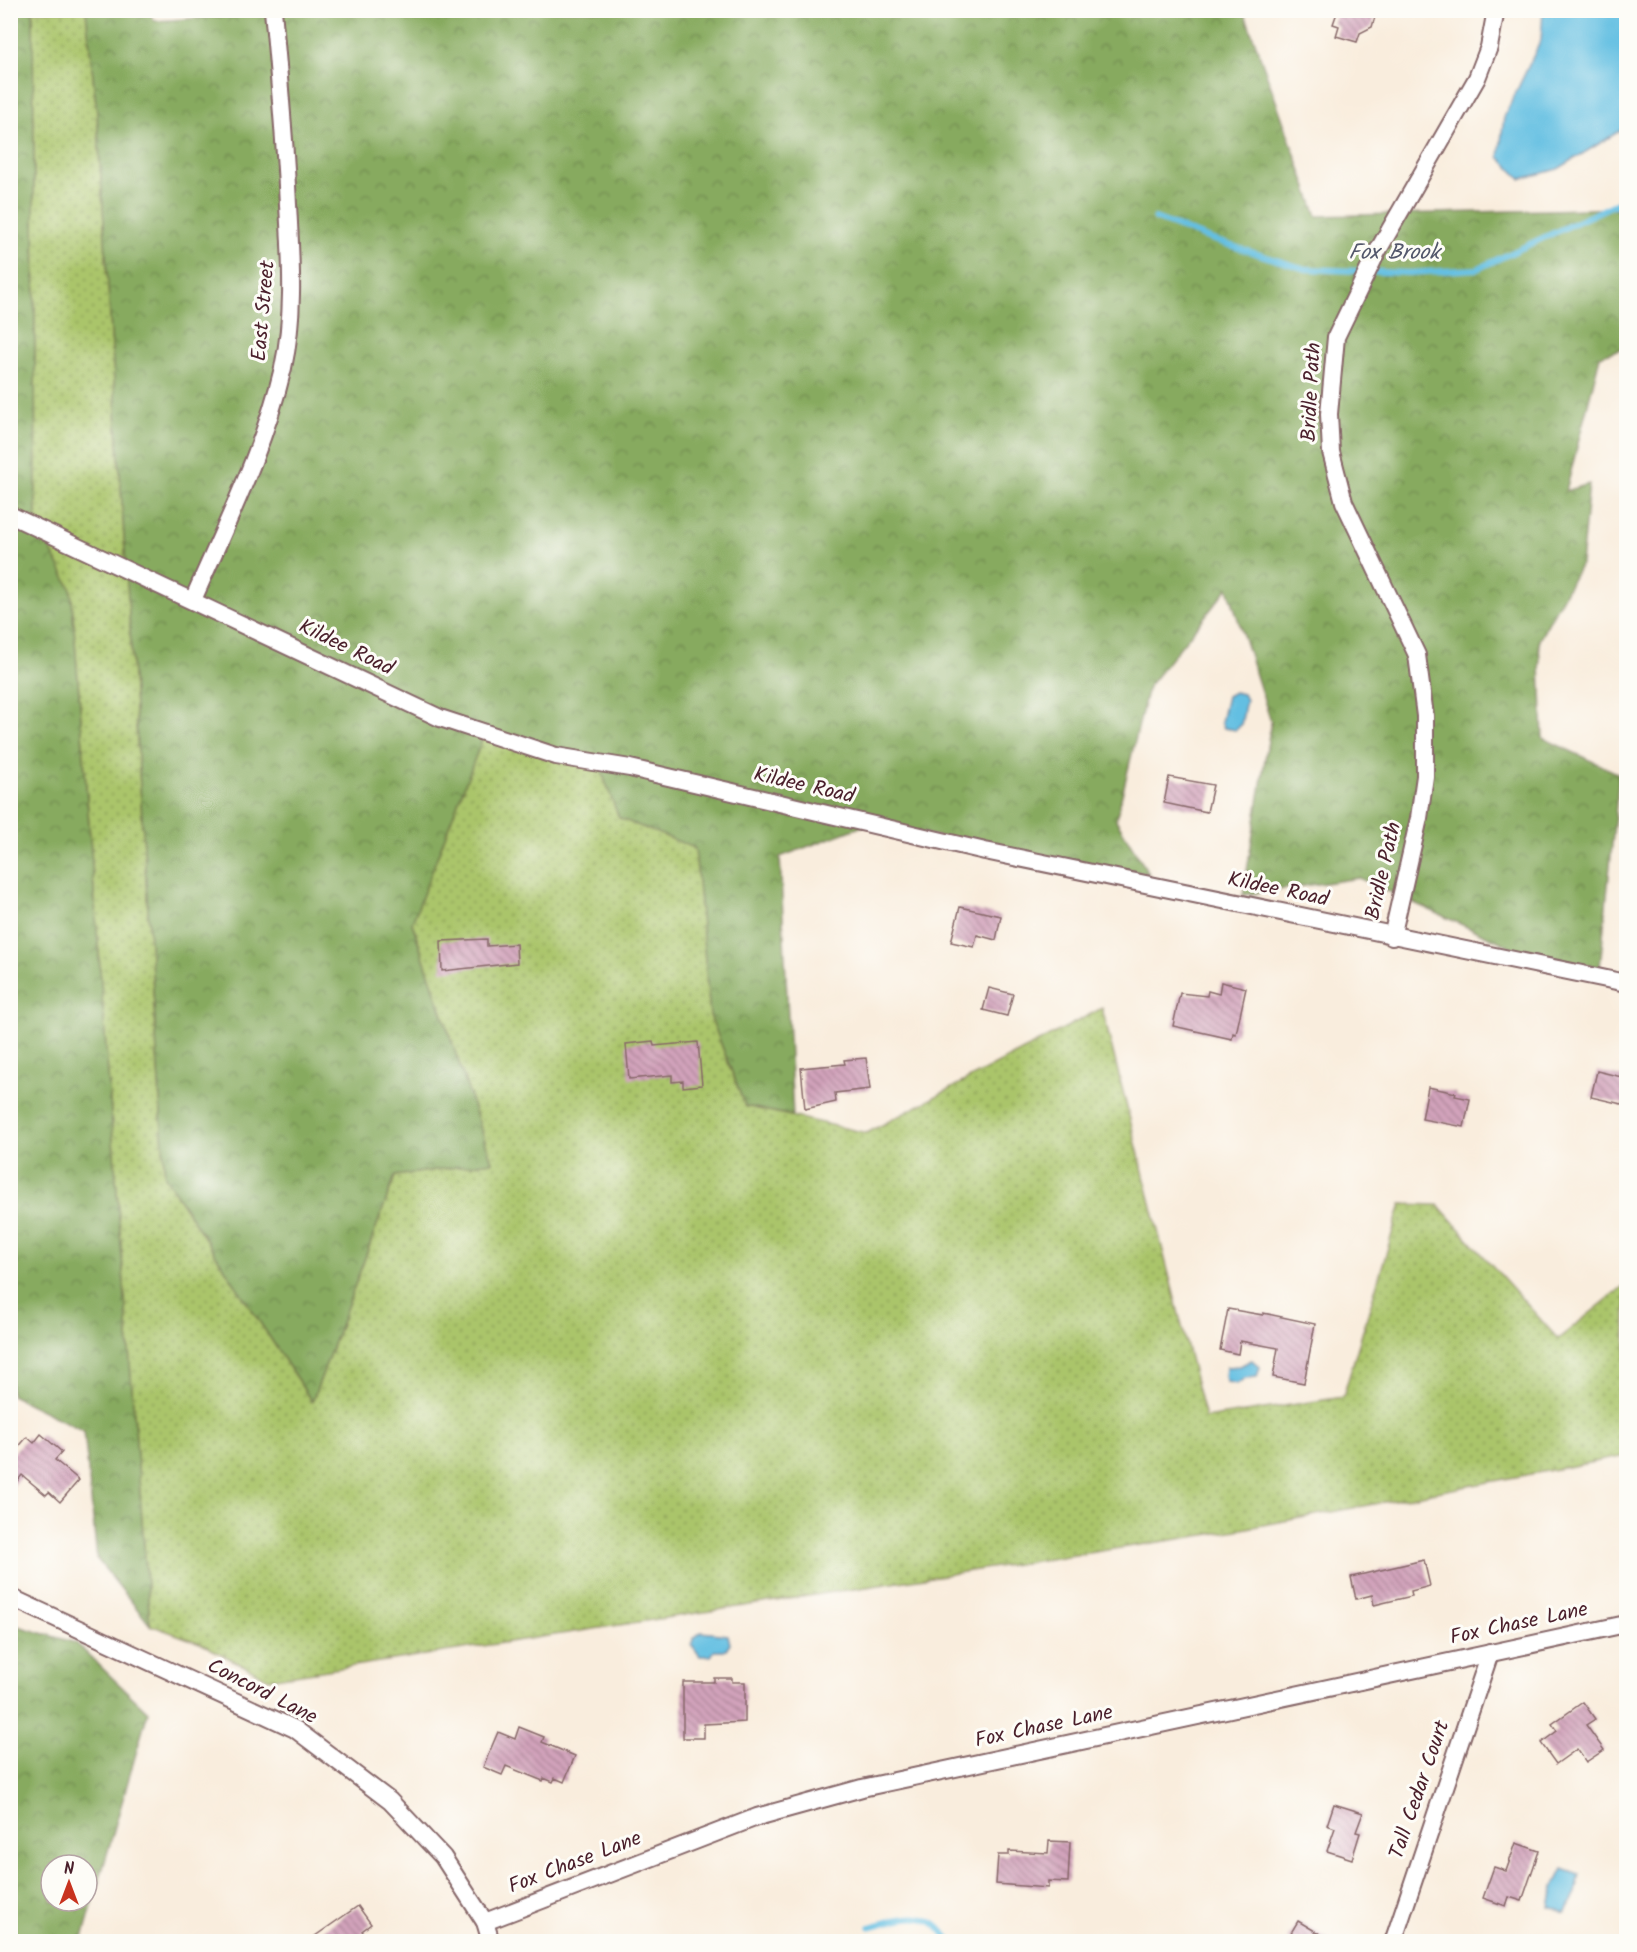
<svg xmlns="http://www.w3.org/2000/svg" width="1637" height="1952" viewBox="0 0 1637 1952" font-family="Kalam,sans-serif">
	<style>
		.green { fill: url(#green-dots); stroke: #7a724b; stroke-width: 1.5 }
		.forest { fill: url(#forest-crowns); stroke: #686445; stroke-width: 1.5; fill-rule: evenodd }
		.water { fill: #64bfe2; stroke: #576f86; stroke-width: 1.5 }
		.lines { fill: none; stroke-linecap: round; stroke-linejoin: round }
		.stream { stroke: #64bfe2; stroke-width: 6 }
		.building { fill: url(#building-back-hatch) }
		.street-casing { stroke: #876769; stroke-width: 20 }
		.street { stroke: #fff; stroke-width: 16 }
		.labels { text-anchor: middle; dominant-baseline: central; stroke-width: 6; stroke-linejoin: round; paint-order: stroke }
		.street-label { font-size: 21px; fill: #4a1f2b; stroke: #fdfcf7 }
		.water-label { font-size: 22px; font-style: italic; fill: #53576b; stroke: #fdfcf7 }
	</style>
	<defs>
		<pattern id="green-dots" width="8" height="8" patternUnits="userSpaceOnUse" patternTransform="scale(1.5)"><rect width="8" height="8" fill="#aac56b"/><path d="M2 2h.1M6 6h.1" fill="none" stroke="#8c9f58" stroke-width="1.8" stroke-linecap="round"/></pattern>
		<pattern id="forest-crowns" width="20" height="18" patternUnits="userSpaceOnUse" patternTransform="scale(1.5)"><rect width="20" height="18" fill="#87aa5f"/><path d="M2 6a3 3 0 1 1 6 0M12 15a3 3 0 1 1 6 0" fill="none" stroke="#708a4f"/></pattern>
		<pattern id="building-back-hatch" width="6" height="6" patternUnits="userSpaceOnUse" patternTransform="scale(1.5)"><rect width="6" height="6" fill="#d2a3bb"/><path d="M-1 5l2 2M0 0l6 6M5-1l2 2" fill="none" stroke="#ac8498"/></pattern>
	</defs>
	<rect width="100%" height="100%" fill="#fdfcf7"/>
	<filter id="ink" filterUnits="userSpaceOnUse"><feTurbulence type="fractalNoise" baseFrequency=".0167" numOctaves="2"/><feDisplacementMap in="SourceGraphic" scale="12" xChannelSelector="R" yChannelSelector="G"/><feConvolveMatrix kernelMatrix="1 2 1 2 8 2 1 2 1" color-interpolation-filters="sRGB"/></filter>
	<filter id="wash" filterUnits="userSpaceOnUse"><feTurbulence type="fractalNoise" baseFrequency=".008" numOctaves="4" result="noise"/><feDisplacementMap in="SourceGraphic" scale="24" xChannelSelector="R" yChannelSelector="G"/><feGaussianBlur stdDeviation="1.35" result="paint"/><feColorMatrix in="noise" values="0 0 0 0 0 0 0 0 0 0 0 0 0 0 0 0 0 1.4 0 .05"/><feComposite in="paint" operator="in"/></filter>
	<g filter="url(#wash)">
		<rect width="100%" height="100%" fill="#f9eddd"/>
		<path class="green" d="M 33,11 L 86,11 L 97,113 L 165,1177 L 312,1402 L 395,1176 L 492,1162 L 412,923 L 484,732 L 600,767 L 619,818 L 695,848 L 710,1015 L 745,1106 L 867,1133 L 1102,1008 L 1205,1418 L 1343,1397 L 1401,1204 L 1438,1205 L 1558,1339 L 1626,1284 L 1626,1456 L 1237,1530 L 269,1679 L 200,1643 L 150,1625 L 71,589 L 36,523 Z"/>
		<g class="forest">
			<path d="M 271,10 L 1244,11 L 1317,216 L 1626,208 L 1626,347 L 1600,356 L 1566,491 L 1589,484 L 1581,564 L 1539,640 L 1543,738 L 1619,774 L 1600,967 L 1520,951 L 1359,878 L 1243,895 L 1271,722 L 1228,588 L 1148,687 L 1116,820 L 1149,874 L 868,824 L 780,857 L 793,1116 L 745,1106 L 710,1015 L 695,848 L 619,818 L 600,767 L 485,732 L 412,923 L 492,1162 L 395,1176 L 312,1402 L 165,1177 L 97,113 L 86,11 L 148,11 L 155,21 L 271,13 Z"/>
			<path d="M 10,11 L 33,11 L 36,522 L 71,589 L 150,1625 L 97,1559 L 84,1431 L 11,1395 Z"/>
			<path d="M 11,1624 L 76,1643 L 148,1712 L 82,1941 L 11,1941 ZM 51,1865 L 87,1865 L 87,1901 L 51,1901 Z"/>
		</g>
		<g class="water">
			<path d="M 1543,11 L 1626,11 L 1626,127 L 1558,169 L 1521,179 L 1499,157 L 1504,117 L 1541,40 Z"/>
			<path d="M 1234,692 L 1243,694 L 1246,700 L 1241,725 L 1236,730 L 1224,728 L 1221,722 L 1227,696 Z"/>
			<path d="M 1252,1360 L 1260,1367 L 1257,1377 L 1245,1378 L 1237,1384 L 1227,1382 L 1225,1377 L 1226,1367 L 1240,1366 Z"/>
			<path d="M 701,1632 L 728,1635 L 730,1644 L 726,1650 L 715,1650 L 711,1656 L 700,1656 L 692,1645 L 694,1638 Z"/>
			<path d="M 1563,1869 L 1580,1875 L 1576,1894 L 1565,1913 L 1550,1907 L 1554,1887 Z"/>
		</g>
		<g class="lines">
			<g class="stream">
				<path d="M 1155,218 L 1210,239 L 1305,269 L 1409,273 L 1477,269 L 1626,199"/>
				<path d="M 870,1927 C 902,1918 930,1906 950,1942"/>
			</g>
		</g>
		<g id="blocks">
			<g class="building">
				<path d="M 1338,10 L 1377,10 L 1372,27 L 1360,33 L 1357,42 L 1336,36 L 1339,26 L 1333,24 Z"/>
				<path d="M 1169,777 L 1213,785 L 1207,812 L 1164,803 Z"/>
				<path d="M 960,907 L 1001,916 L 996,940 L 977,935 L 974,947 L 951,942 Z"/>
				<path d="M 487,939 L 487,946 L 516,944 L 517,963 L 442,971 L 441,941 Z"/>
				<path d="M 1221,982 L 1246,988 L 1236,1034 L 1233,1033 L 1232,1039 L 1173,1026 L 1180,993 L 1207,996 L 1208,991 L 1219,994 Z"/>
				<path d="M 989,988 L 1013,994 L 1007,1016 L 983,1010 Z"/>
				<path d="M 653,1041 L 654,1046 L 698,1042 L 702,1085 L 683,1087 L 683,1081 L 672,1082 L 672,1075 L 629,1079 L 626,1044 Z"/>
				<path d="M 866,1058 L 870,1089 L 835,1093 L 836,1102 L 805,1109 L 801,1068 L 845,1064 L 844,1060 Z"/>
				<path d="M 1597,1071 L 1626,1078 L 1626,1105 L 1591,1097 Z"/>
				<path d="M 1428,1087 L 1456,1093 L 1455,1096 L 1470,1099 L 1464,1127 L 1422,1119 Z"/>
				<path d="M 1228,1309 L 1263,1315 L 1263,1313 L 1315,1324 L 1304,1383 L 1273,1377 L 1278,1348 L 1240,1341 L 1238,1354 L 1220,1350 Z"/>
				<path d="M 41,1434 L 62,1452 L 55,1460 L 79,1480 L 60,1502 L 49,1492 L 46,1495 L 22,1475 L 10,1490 L 10,1457 L 27,1437 L 34,1443 Z"/>
				<path d="M 1424,1560 L 1430,1586 L 1411,1591 L 1412,1596 L 1374,1605 L 1372,1595 L 1356,1599 L 1351,1577 Z"/>
				<path d="M 714,1678 L 732,1678 L 732,1682 L 745,1682 L 745,1722 L 704,1724 L 704,1738 L 683,1738 L 683,1682 L 714,1682 Z"/>
				<path d="M 1583,1702 L 1595,1719 L 1586,1725 L 1604,1750 L 1586,1762 L 1577,1749 L 1556,1764 L 1541,1743 L 1557,1731 L 1552,1724 Z"/>
				<path d="M 519,1727 L 544,1737 L 542,1742 L 575,1756 L 564,1782 L 555,1778 L 553,1782 L 544,1778 L 543,1781 L 506,1766 L 502,1775 L 483,1767 L 498,1732 L 515,1739 Z"/>
				<path d="M 1334,1804 L 1363,1813 L 1356,1832 L 1360,1833 L 1352,1859 L 1327,1851 L 1335,1828 L 1327,1825 Z"/>
				<path d="M 1049,1841 L 1070,1842 L 1068,1882 L 1048,1881 L 1048,1888 L 996,1884 L 998,1855 L 1009,1855 L 1009,1851 L 1048,1853 Z"/>
				<path d="M 1516,1843 L 1539,1851 L 1522,1901 L 1509,1897 L 1506,1906 L 1483,1898 L 1494,1867 L 1506,1871 Z"/>
				<path d="M 358,1906 L 371,1924 L 362,1931 L 370,1941 L 308,1941 Z"/>
				<path d="M 1298,1921 L 1332,1941 L 1286,1941 Z"/>
			</g>
		</g>
	</g>
	<g filter="url(#ink)">
		<use href="#blocks" fill-opacity="0" stroke="#876769" stroke-width="1.5"/>
		<g class="lines">
			<defs>
				<g id="street">
					<path d="M 10,515 L 440,718 L 556,756 L 630,768 L 985,851 L 1626,983"/>
					<path d="M 193,600 C 226,524 264,449 283,368 C 295,314 291,259 288,205 C 285,140 279,75 273,10"/>
					<path d="M 1392,937 L 1419,818 L 1425,776 L 1425,716 L 1417,655 L 1344,502 L 1331,452 L 1329,414 L 1336,337 L 1377,252 L 1477,78 L 1489,47 L 1496,10"/>
					<path d="M 10,1597 L 295,1729 L 390,1801 L 443,1857 L 485,1922 L 491,1942"/>
					<path d="M 485,1922 L 757,1817 L 862,1788 L 1626,1624"/>
					<path d="M 1393,1942 L 1490,1653"/>
				</g>
			</defs>
			<use href="#street" class="street-casing"/>
			<use href="#street" class="street"/>
		</g>
	</g>
	<g class="labels">
		<g class="street-label">
			<text transform="translate(264 311) rotate(-85)">East Street</text>
			<text transform="translate(1312 392) rotate(-87)">Bridle Path</text>
			<text transform="translate(346 648) rotate(26)">Kildee Road</text>
			<text transform="translate(804 786) rotate(13)">Kildee Road</text>
			<text transform="translate(1384 871) rotate(-77)">Bridle Path</text>
			<text transform="translate(1278 890) rotate(12)">Kildee Road</text>
			<text transform="translate(1519 1624) rotate(-12)">Fox Chase Lane</text>
			<text transform="translate(262 1692) rotate(27)">Concord Lane</text>
			<text transform="translate(1044 1727) rotate(-12)">Fox Chase Lane</text>
			<text transform="translate(1420 1790) rotate(-71)">Tall Cedar Court</text>
			<text transform="translate(575 1863) rotate(-21)">Fox Chase Lane</text>
		</g>
		<g class="water-label">
			<text x="1394" y="253">Fox Brook</text>
		</g>
	</g>
	<rect width="1637" height="1952" fill="none" stroke="#fdfcf7" stroke-width="36"/>
	<g transform="translate(69 1883)"><circle r="28" fill="#fdfcf7" stroke="#b5a4a5" stroke-width="1.5"/>
	<path d="M0-4.5L10 22L0 15L-10 22Z" fill="#c8321e"/>
	<text y="-9" font-size="16" font-weight="bold" text-anchor="middle" fill="#4a1f2b">N</text>
	</g>
</svg>
